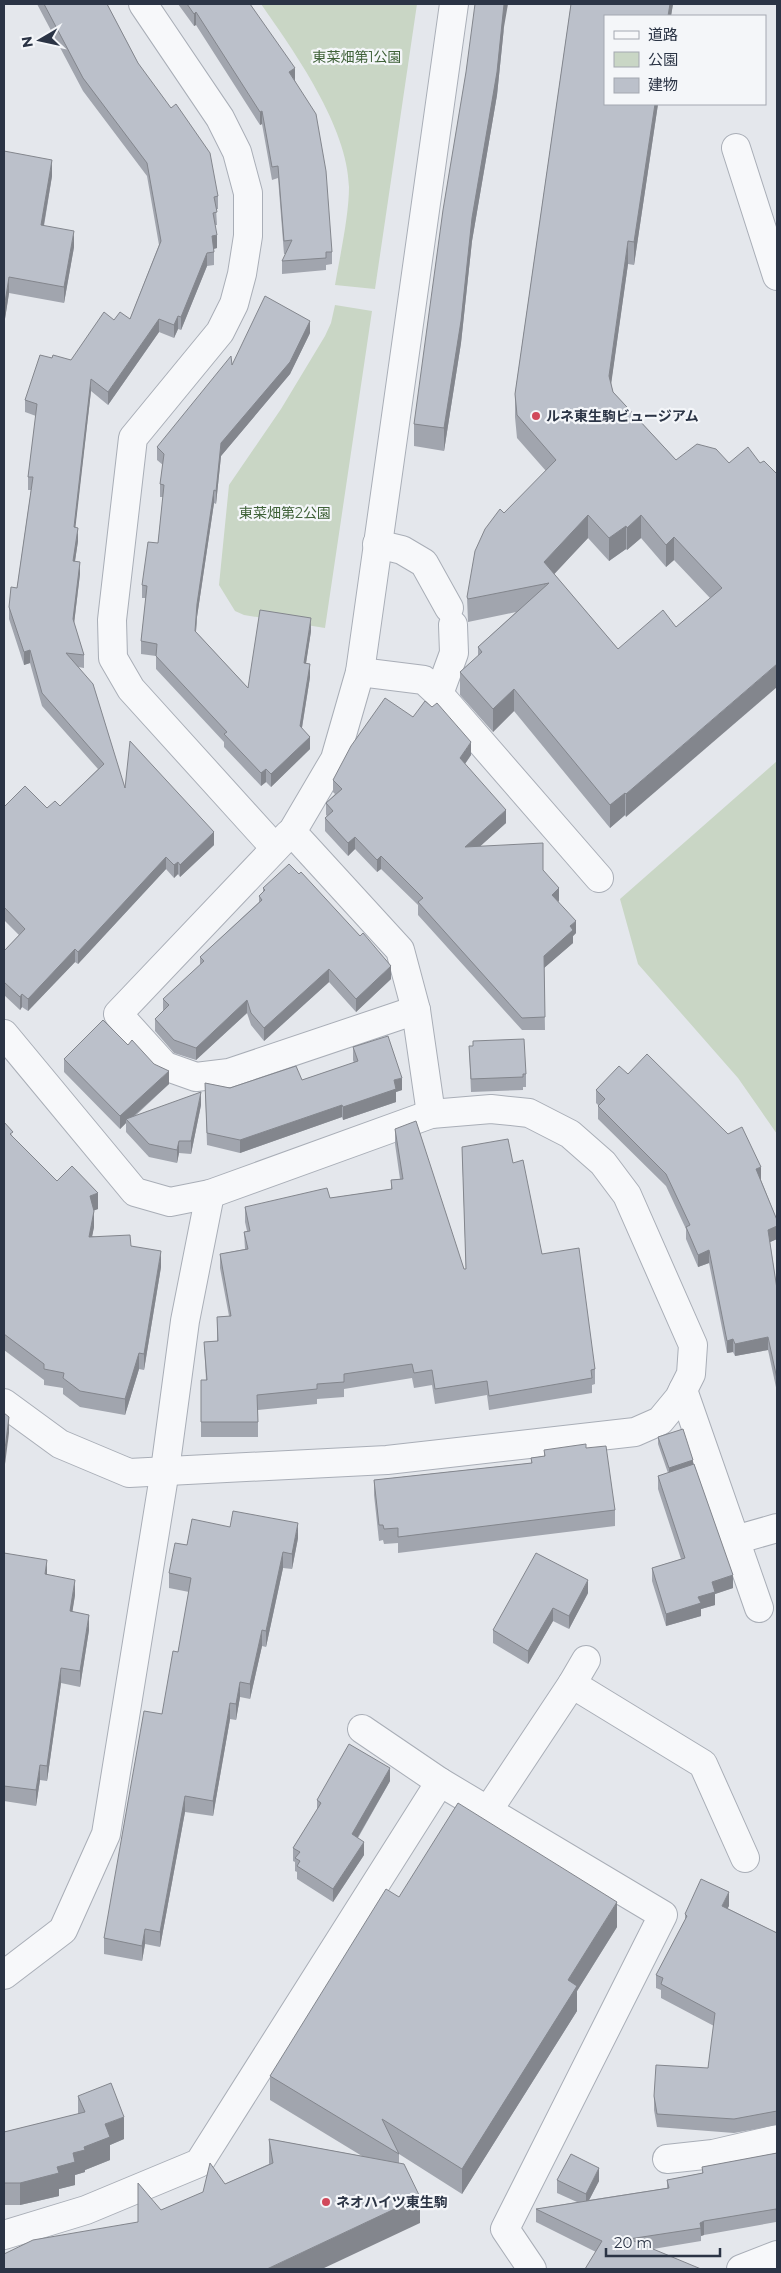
<svg xmlns="http://www.w3.org/2000/svg" width="781" height="2273" viewBox="0 0 781 2273" font-family="Montserrat,'Noto Sans JP',sans-serif">
	<style>
		.green { fill: #c9d6c5 }
		.lines { fill: none; stroke-linecap: round; stroke-linejoin: round }
		.minor-casing { stroke: #a9aeb7; stroke-width: 30 }
		.minor { stroke: #f7f8fa; stroke-width: 28 }
		.wall { fill: #a1a5ae; fill-rule: evenodd }
		.shaded-wall { fill: #83868d }
		.building { fill: #bbc0ca; stroke: #83868d; fill-rule: evenodd }
		.poi-dot { fill: #d1495b; stroke: #f4f6f9; stroke-width: 2 }
		.labels { text-anchor: middle; dominant-baseline: central; stroke-width: 4.5; stroke-linejoin: round; paint-order: stroke }
		.park-label { font-size: 14px; fill: #3f6138; stroke: #f4f6f9 }
		.poi-label { font-size: 14px; font-weight: bold; fill: #2b3445; stroke: #f4f6f9; text-anchor: start }
	</style>
	<rect width="100%" height="100%" fill="#e4e7ec"/>
	<g class="green">
		<path d="M 261,4 L 417,4 L 375,289 L 335,285 C 340,256 349,215 349,187 C 348,127 294,51 261,4 Z"/>
		<path d="M 335,305 L 372,311 L 325,628 L 244,615 L 235,611 L 219,585 L 229,485 L 281,409 L 325,336 L 331,323 Z"/>
		<path d="M 777,761 L 777,1134 L 738,1078 L 638,964 L 620,899 Z"/>
	</g>
	<g class="lines">
		<defs>
			<g id="minor">
				<path d="M 143,4 L 220,118 L 237,152 L 248,193 L 248,236 L 242,274 L 234,304 L 220,332 L 133,438 L 112,620 L 113,658 L 131,689 L 275,848"/>
				<path d="M 736,148 L 777,276"/>
				<path d="M 377,544 L 402,550 L 424,563 L 449,608"/>
				<path d="M 360,672 L 424,680 L 439,694 L 599,878"/>
				<path d="M 439,694 L 454,653 L 453,625"/>
				<path d="M 289,834 L 118,1014 L 165,1066 L 196,1077 L 229,1073 L 416,1010"/>
				<path d="M 4,1034 L 135,1192 L 170,1202 L 210,1194 L 431,1114 L 491,1109 L 529,1113 L 570,1134 L 603,1163 L 627,1195 L 693,1345 L 691,1374 L 679,1398 L 660,1421 L 635,1432 L 387,1460 L 129,1473 L 60,1444 L 4,1403"/>
				<path d="M 431,1114 L 416,1010 L 400,950 L 292,832 L 335,759 L 360,672 L 454,4"/>
				<path d="M 683,1390 L 759,1608"/>
				<path d="M 735,1540 L 777,1528"/>
				<path d="M 572,1684 L 703,1764 L 745,1858"/>
				<path d="M 362,1729 L 440,1782"/>
				<path d="M 489,1809 L 572,1684 L 586,1660"/>
				<path d="M 4,1975 L 63,1930 L 106,1834 L 165,1470 L 185,1321 L 210,1194"/>
				<path d="M 667,2159 L 713,2154 L 777,2139"/>
				<path d="M 4,2235 L 86,2210 L 199,2163 L 440,1782 L 663,1915 L 505,2229 L 532,2269"/>
				<path d="M 741,2269 L 777,2255"/>
			</g>
		</defs>
		<use href="#minor" class="minor-casing"/>
		<use href="#minor" class="minor"/>
	</g>
	<g class="wall">
		<path d="M 37,4 L 107,4 L 138,63 L 218,196 L 218,209 L 216,209 L 217,225 L 215,225 L 217,248 L 214,249 L 214,265 L 207,266 L 181,330 L 178,329 L 174,338 L 159,332 L 108,405 L 91,391 L 75,527 L 78,541 L 75,561 L 80,574 L 74,623 L 84,655 L 84,668 L 78,667 L 125,788 L 214,845 L 180,877 L 178,874 L 174,878 L 166,869 L 78,964 L 75,962 L 28,1011 L 22,1007 L 20,1010 L 4,995 L 4,951 L 19,935 L 4,920 L 4,807 L 47,808 L 60,806 L 98,769 L 42,706 L 30,663 L 24,665 L 9,619 L 9,607 L 17,588 L 31,490 L 28,490 L 28,477 L 36,416 L 25,412 L 25,400 L 52,358 L 71,360 L 114,320 L 130,319 L 159,245 L 147,176 L 83,91 Z"/>
		<path d="M 178,4 L 250,4 L 295,80 L 332,252 L 332,264 L 326,265 L 326,270 L 282,274 L 282,261 L 286,254 L 284,254 L 278,178 L 272,180 L 262,124 L 260,125 L 196,25 L 194,26 Z"/>
		<path d="M 571,4 L 673,4 L 671,16 L 605,104 L 658,104 L 634,265 L 628,264 L 611,383 L 613,392 L 676,460 L 729,463 L 760,463 L 777,474 L 626,817 L 625,815 L 610,828 L 514,711 L 493,732 L 460,695 L 460,672 L 478,656 L 478,647 L 516,612 L 468,622 L 467,597 L 504,513 L 546,471 L 517,438 L 515,417 L 515,394 ZM 588,538 L 609,561 L 626,549 L 627,550 L 641,538 L 666,567 L 674,560 L 710,598 L 676,627 L 618,649 L 554,574 Z"/>
		<path d="M 504,27 L 497,95 L 472,241 L 461,343 L 444,451 L 414,446 L 414,424 Z"/>
		<path d="M 4,151 L 52,176 L 44,226 L 74,247 L 64,303 L 9,293 L 4,325 Z"/>
		<path d="M 310,333 L 290,374 L 221,456 L 216,504 L 214,503 L 197,617 L 196,632 L 248,688 L 311,631 L 306,663 L 310,677 L 302,728 L 310,749 L 271,787 L 266,782 L 261,786 L 224,747 L 224,742 L 156,669 L 156,656 L 141,654 L 141,641 L 146,598 L 142,598 L 142,585 L 158,543 L 163,497 L 160,497 L 160,484 L 163,465 L 157,460 L 157,447 L 232,365 Z"/>
		<path d="M 413,717 L 471,755 L 465,764 L 506,823 L 480,846 L 543,870 L 558,901 L 576,933 L 573,936 L 573,943 L 544,968 L 545,1030 L 522,1030 L 418,915 L 418,905 L 381,869 L 377,872 L 355,849 L 348,856 L 325,831 L 325,818 L 327,816 L 326,815 L 326,803 L 335,794 L 333,792 L 333,780 Z"/>
		<path d="M 263,888 L 391,979 L 356,1012 L 329,982 L 264,1041 L 251,1025 L 247,1013 L 196,1060 L 174,1053 L 155,1031 L 155,1019 L 163,1011 L 163,999 L 200,965 L 200,957 L 259,902 L 259,896 L 263,893 Z"/>
		<path d="M 128,1045 L 169,1084 L 134,1117 L 201,1105 L 191,1154 L 179,1153 L 177,1163 L 149,1157 L 126,1132 L 126,1123 L 120,1129 L 64,1072 L 64,1059 Z"/>
		<path d="M 469,1046 L 526,1074 L 526,1087 L 523,1087 L 523,1090 L 471,1092 Z"/>
		<path d="M 353,1047 L 402,1090 L 396,1092 L 396,1102 L 343,1120 L 342,1117 L 240,1153 L 207,1145 L 205,1083 L 230,1088 L 302,1080 L 354,1063 L 353,1060 Z"/>
		<path d="M 628,1074 L 761,1180 L 777,1220 L 777,1239 L 770,1242 L 777,1289 L 777,1392 L 768,1350 L 735,1356 L 733,1352 L 727,1353 L 709,1263 L 698,1267 L 686,1239 L 686,1229 L 666,1186 L 598,1119 L 598,1105 L 596,1103 L 596,1090 Z"/>
		<path d="M 4,1122 L 13,1137 L 57,1181 L 98,1209 L 94,1210 L 94,1227 L 92,1236 L 131,1246 L 161,1267 L 144,1370 L 139,1369 L 125,1415 L 80,1407 L 63,1394 L 63,1388 L 44,1385 L 44,1380 L 4,1350 Z"/>
		<path d="M 395,1129 L 464,1269 L 466,1269 L 462,1147 L 513,1163 L 542,1254 L 595,1369 L 595,1384 L 592,1385 L 592,1393 L 489,1410 L 487,1395 L 435,1404 L 432,1385 L 414,1388 L 412,1378 L 344,1389 L 344,1397 L 317,1399 L 317,1404 L 258,1410 L 258,1437 L 201,1437 L 201,1380 L 206,1380 L 204,1342 L 217,1341 L 217,1317 L 229,1316 L 220,1268 L 220,1254 L 245,1249 L 244,1232 L 247,1231 L 245,1222 L 245,1207 L 330,1198 L 391,1189 L 391,1180 L 400,1179 L 395,1144 Z"/>
		<path d="M 658,1437 L 693,1464 L 733,1588 L 715,1594 L 715,1605 L 701,1609 L 701,1616 L 666,1626 L 652,1581 L 652,1568 L 681,1559 L 658,1489 L 658,1476 L 668,1473 L 658,1444 Z"/>
		<path d="M 586,1448 L 615,1510 L 615,1526 L 398,1553 L 398,1543 L 384,1544 L 383,1540 L 379,1541 L 374,1495 L 374,1480 L 531,1463 L 531,1458 L 544,1456 L 544,1450 Z"/>
		<path d="M 230,1527 L 298,1538 L 292,1569 L 283,1568 L 266,1647 L 262,1646 L 250,1699 L 240,1697 L 236,1720 L 230,1719 L 213,1816 L 185,1812 L 160,1947 L 145,1944 L 142,1961 L 104,1954 L 104,1938 L 178,1652 L 189,1592 L 169,1588 L 169,1573 L 187,1545 Z"/>
		<path d="M 4,1553 L 47,1575 L 75,1595 L 72,1612 L 89,1630 L 80,1687 L 61,1683 L 47,1781 L 40,1780 L 36,1806 L 4,1801 Z"/>
		<path d="M 588,1593 L 569,1629 L 553,1621 L 528,1664 L 493,1643 L 493,1630 Z"/>
		<path d="M 390,1781 L 358,1838 L 364,1855 L 333,1902 L 297,1879 L 297,1872 L 295,1871 L 295,1862 L 293,1861 L 293,1848 L 317,1810 L 317,1800 Z"/>
		<path d="M 399,1897 L 617,1927 L 577,1991 L 577,2011 L 462,2194 L 399,2154 L 399,2163 L 420,2223 L 138,2222 L 161,2210 L 225,2184 L 269,2164 L 269,2139 L 362,2156 L 270,2100 L 270,2076 Z"/>
		<path d="M 729,1906 L 727,1908 L 777,1933 L 777,2125 L 734,2133 L 657,2127 L 654,2110 L 654,2096 L 708,2068 L 714,2026 L 661,1998 L 661,1990 L 656,1988 L 656,1975 L 685,1920 L 685,1914 Z"/>
		<path d="M 78,2096 L 124,2139 L 110,2145 L 110,2160 L 85,2170 L 85,2172 L 75,2175 L 75,2185 L 59,2189 L 59,2196 L 20,2205 L 4,2205 L 4,2132 L 78,2114 Z"/>
		<path d="M 777,2153 L 777,2228 L 776,2222 L 704,2235 L 701,2236 L 701,2241 L 653,2249 L 596,2252 L 536,2222 L 536,2209 L 577,2202 L 557,2193 L 557,2180 L 599,2181 L 589,2200 L 667,2188 L 667,2180 L 702,2173 L 702,2167 Z"/>
	</g>
	<g class="shaded-wall">
		<path d="M 504,4 L 508,4 L 504,27 L 497,95 L 472,241 L 461,343 L 444,451 L 444,428 L 472,218 Z"/>
		<path d="M 670,4 L 673,4 L 671,16 L 668,16 Z"/>
		<path d="M 196,12 L 196,25 L 194,26 L 194,14 Z"/>
		<path d="M 295,68 L 295,81 L 289,72 Z"/>
		<path d="M 655,104 L 658,104 L 634,265 L 634,242 Z"/>
		<path d="M 262,111 L 262,124 L 260,125 L 260,112 Z"/>
		<path d="M 52,160 L 52,176 L 41,241 L 41,225 Z"/>
		<path d="M 74,231 L 74,247 L 64,303 L 64,287 Z"/>
		<path d="M 217,235 L 217,248 L 212,249 L 212,236 Z"/>
		<path d="M 628,241 L 628,264 L 609,399 L 609,376 Z"/>
		<path d="M 207,253 L 207,266 L 181,330 L 181,317 Z"/>
		<path d="M 9,277 L 9,293 L 4,325 L 4,309 Z"/>
		<path d="M 178,316 L 178,329 L 174,338 L 174,325 Z"/>
		<path d="M 159,319 L 159,332 L 108,405 L 108,392 Z"/>
		<path d="M 310,321 L 310,333 L 290,374 L 221,456 L 216,504 L 216,491 L 221,443 Z"/>
		<path d="M 91,379 L 91,391 L 74,540 L 74,527 Z"/>
		<path d="M 214,490 L 214,503 L 197,617 L 195,644 L 197,604 Z"/>
		<path d="M 588,515 L 588,538 L 544,585 L 544,562 Z"/>
		<path d="M 641,515 L 641,538 L 627,550 L 627,528 Z"/>
		<path d="M 626,526 L 626,549 L 609,561 L 609,538 Z"/>
		<path d="M 78,528 L 78,541 L 73,574 L 73,561 Z"/>
		<path d="M 674,537 L 674,560 L 666,567 L 666,545 Z"/>
		<path d="M 80,562 L 80,574 L 73,632 L 73,619 Z"/>
		<path d="M 311,618 L 311,631 L 304,676 L 304,663 Z"/>
		<path d="M 30,650 L 30,663 L 24,665 L 24,652 Z"/>
		<path d="M 310,664 L 310,677 L 300,739 L 300,726 Z"/>
		<path d="M 777,664 L 777,687 L 626,817 L 626,794 Z"/>
		<path d="M 514,689 L 514,711 L 493,732 L 493,709 Z"/>
		<path d="M 310,737 L 310,749 L 271,787 L 271,774 Z"/>
		<path d="M 471,742 L 471,755 L 460,771 L 460,758 Z"/>
		<path d="M 266,769 L 266,782 L 261,786 L 261,773 Z"/>
		<path d="M 625,793 L 625,815 L 610,828 L 610,805 Z"/>
		<path d="M 506,810 L 506,823 L 465,860 L 465,847 Z"/>
		<path d="M 214,832 L 214,845 L 180,877 L 180,865 Z"/>
		<path d="M 355,837 L 355,849 L 348,856 L 348,843 Z"/>
		<path d="M 381,856 L 381,869 L 377,872 L 377,860 Z"/>
		<path d="M 166,857 L 166,869 L 78,964 L 78,952 Z"/>
		<path d="M 178,862 L 178,874 L 174,878 L 174,865 Z"/>
		<path d="M 559,888 L 559,901 L 552,907 L 552,895 Z"/>
		<path d="M 576,921 L 576,933 L 573,936 L 573,943 L 544,968 L 544,956 L 570,926 Z"/>
		<path d="M 75,949 L 75,962 L 28,1011 L 28,999 Z"/>
		<path d="M 391,966 L 391,979 L 356,1012 L 356,999 Z"/>
		<path d="M 329,969 L 329,982 L 264,1041 L 264,1028 Z"/>
		<path d="M 22,994 L 22,1007 L 20,1010 L 20,997 Z"/>
		<path d="M 247,1000 L 247,1013 L 196,1060 L 196,1048 Z"/>
		<path d="M 169,1071 L 169,1084 L 128,1121 L 126,1119 L 126,1123 L 120,1129 L 120,1116 Z"/>
		<path d="M 402,1078 L 402,1090 L 396,1092 L 396,1102 L 343,1120 L 343,1107 L 394,1080 Z"/>
		<path d="M 201,1092 L 201,1105 L 191,1154 L 191,1141 Z"/>
		<path d="M 342,1105 L 342,1117 L 240,1153 L 240,1140 Z"/>
		<path d="M 179,1141 L 179,1153 L 177,1163 L 177,1150 Z"/>
		<path d="M 761,1167 L 761,1180 L 756,1182 L 756,1169 Z"/>
		<path d="M 98,1193 L 98,1209 L 90,1212 L 90,1196 Z"/>
		<path d="M 94,1211 L 94,1227 L 89,1252 L 89,1237 Z"/>
		<path d="M 777,1226 L 777,1239 L 768,1243 L 768,1230 Z"/>
		<path d="M 709,1250 L 709,1263 L 698,1267 L 698,1255 Z"/>
		<path d="M 161,1251 L 161,1267 L 144,1370 L 144,1354 Z"/>
		<path d="M 768,1337 L 768,1350 L 735,1356 L 735,1344 Z"/>
		<path d="M 733,1339 L 733,1352 L 727,1353 L 727,1341 Z"/>
		<path d="M 139,1353 L 139,1369 L 125,1415 L 125,1399 Z"/>
		<path d="M 9,1417 L 9,1433 L 4,1472 L 4,1457 Z"/>
		<path d="M 693,1460 L 693,1467 L 669,1475 L 669,1468 Z"/>
		<path d="M 298,1523 L 298,1538 L 292,1569 L 292,1554 Z"/>
		<path d="M 283,1552 L 283,1568 L 266,1647 L 266,1631 Z"/>
		<path d="M 47,1560 L 47,1576 L 45,1574 Z"/>
		<path d="M 733,1575 L 733,1588 L 715,1594 L 715,1605 L 701,1609 L 701,1616 L 666,1626 L 666,1614 L 698,1597 L 712,1582 Z"/>
		<path d="M 75,1580 L 75,1595 L 70,1627 L 70,1611 Z"/>
		<path d="M 588,1580 L 588,1593 L 569,1629 L 569,1616 Z"/>
		<path d="M 553,1608 L 553,1621 L 528,1664 L 528,1651 Z"/>
		<path d="M 89,1615 L 89,1630 L 80,1687 L 80,1671 Z"/>
		<path d="M 262,1630 L 262,1646 L 250,1699 L 250,1684 Z"/>
		<path d="M 61,1668 L 61,1683 L 47,1781 L 47,1766 Z"/>
		<path d="M 240,1682 L 240,1697 L 236,1720 L 236,1704 Z"/>
		<path d="M 230,1703 L 230,1719 L 213,1816 L 213,1801 Z"/>
		<path d="M 40,1765 L 40,1780 L 36,1806 L 36,1790 Z"/>
		<path d="M 390,1768 L 390,1781 L 352,1847 L 352,1834 Z"/>
		<path d="M 185,1796 L 185,1812 L 160,1947 L 160,1932 Z"/>
		<path d="M 364,1842 L 364,1855 L 333,1902 L 333,1889 Z"/>
		<path d="M 729,1892 L 729,1906 L 722,1919 L 722,1906 Z"/>
		<path d="M 617,1902 L 617,1927 L 577,1991 L 577,2011 L 462,2194 L 462,2169 L 568,1980 Z"/>
		<path d="M 145,1929 L 145,1944 L 142,1961 L 142,1946 Z"/>
		<path d="M 124,2117 L 124,2139 L 110,2145 L 110,2160 L 85,2170 L 85,2172 L 75,2175 L 75,2185 L 59,2189 L 59,2196 L 20,2205 L 20,2183 L 57,2167 L 73,2153 L 84,2147 L 105,2124 Z"/>
		<path d="M 599,2168 L 599,2181 L 586,2206 L 586,2194 Z"/>
		<path d="M 420,2197 L 420,2223 L 322,2269 L 267,2269 Z"/>
		<path d="M 704,2221 L 704,2235 L 701,2236 L 700,2223 Z"/>
	</g>
	<g class="building">
		<path d="M 44,4 L 107,4 L 138,63 L 171,108 L 176,104 L 210,153 L 218,196 L 214,197 L 217,212 L 213,213 L 217,235 L 212,236 L 214,252 L 207,253 L 181,317 L 178,316 L 174,325 L 159,319 L 108,392 L 91,379 L 74,527 L 78,528 L 73,561 L 80,562 L 73,619 L 84,655 L 66,653 L 93,684 L 125,788 L 130,741 L 214,832 L 180,865 L 178,862 L 174,865 L 166,857 L 78,952 L 75,949 L 28,999 L 22,994 L 20,997 L 4,982 L 4,951 L 25,929 L 4,907 L 4,807 L 25,786 L 47,808 L 55,801 L 60,806 L 104,764 L 42,693 L 30,650 L 24,652 L 9,607 L 11,587 L 17,588 L 33,477 L 28,477 L 37,404 L 25,400 L 40,355 L 52,358 L 53,355 L 71,360 L 104,312 L 114,320 L 120,312 L 130,319 L 161,241 L 147,163 L 83,78 Z"/>
		<path d="M 187,4 L 250,4 L 295,68 L 289,72 L 316,114 L 326,171 L 332,252 L 326,252 L 326,258 L 282,261 L 292,240 L 284,241 L 278,166 L 272,167 L 262,111 L 260,112 L 196,12 L 194,14 Z"/>
		<path d="M 475,4 L 504,4 L 497,72 L 472,218 L 461,321 L 444,428 L 414,424 L 443,210 L 466,72 Z"/>
		<path d="M 571,4 L 670,4 L 668,16 L 605,16 L 605,104 L 655,104 L 634,242 L 628,241 L 609,376 L 613,392 L 676,460 L 697,444 L 716,449 L 729,463 L 748,447 L 760,463 L 764,461 L 777,474 L 777,664 L 626,794 L 625,793 L 610,805 L 514,689 L 493,709 L 460,672 L 482,652 L 478,647 L 549,583 L 468,599 L 467,597 L 475,551 L 485,529 L 500,509 L 504,513 L 556,460 L 517,415 L 515,394 ZM 588,515 L 609,538 L 626,526 L 627,528 L 641,515 L 666,545 L 674,537 L 722,588 L 676,627 L 663,610 L 618,649 L 544,562 Z"/>
		<path d="M 4,151 L 52,160 L 41,225 L 74,231 L 64,287 L 9,277 L 4,309 Z"/>
		<path d="M 265,296 L 310,321 L 290,362 L 221,443 L 216,491 L 214,490 L 197,604 L 195,631 L 248,688 L 260,610 L 311,618 L 304,663 L 310,664 L 300,726 L 310,737 L 271,774 L 266,769 L 261,773 L 224,734 L 227,732 L 156,656 L 157,644 L 141,641 L 147,586 L 142,585 L 148,542 L 158,543 L 164,485 L 160,484 L 164,454 L 157,447 L 231,356 L 232,365 Z"/>
		<path d="M 385,698 L 413,717 L 425,701 L 432,707 L 437,703 L 471,742 L 460,758 L 506,810 L 465,847 L 543,843 L 543,870 L 559,888 L 552,895 L 576,921 L 570,926 L 573,930 L 544,956 L 545,1017 L 522,1018 L 418,902 L 423,898 L 381,856 L 377,860 L 355,837 L 348,843 L 325,818 L 333,811 L 326,803 L 342,789 L 333,780 L 351,746 Z"/>
		<path d="M 289,864 L 299,874 L 301,872 L 360,936 L 363,933 L 391,966 L 356,999 L 329,969 L 264,1028 L 251,1013 L 247,1000 L 196,1048 L 174,1040 L 155,1019 L 169,1005 L 163,999 L 204,961 L 200,957 L 262,900 L 259,896 L 265,890 L 263,888 Z"/>
		<path d="M 103,1020 L 128,1045 L 132,1040 L 154,1064 L 169,1071 L 120,1116 L 64,1059 Z"/>
		<path d="M 388,1036 L 402,1078 L 394,1080 L 396,1089 L 343,1107 L 342,1105 L 240,1140 L 207,1133 L 205,1083 L 230,1088 L 296,1066 L 302,1080 L 358,1061 L 353,1047 Z"/>
		<path d="M 524,1039 L 526,1074 L 523,1074 L 523,1077 L 471,1079 L 469,1046 L 473,1046 L 473,1041 Z"/>
		<path d="M 647,1054 L 728,1134 L 742,1127 L 761,1167 L 756,1169 L 777,1220 L 777,1226 L 768,1230 L 777,1289 L 777,1379 L 768,1337 L 735,1344 L 733,1339 L 727,1341 L 709,1250 L 698,1255 L 686,1227 L 690,1225 L 666,1174 L 598,1106 L 605,1099 L 596,1090 L 619,1066 L 628,1074 Z"/>
		<path d="M 201,1092 L 191,1141 L 179,1141 L 177,1150 L 149,1144 L 126,1119 Z"/>
		<path d="M 416,1121 L 464,1269 L 466,1269 L 462,1147 L 508,1139 L 513,1163 L 523,1160 L 542,1254 L 579,1248 L 595,1369 L 591,1370 L 592,1378 L 489,1396 L 487,1381 L 435,1389 L 432,1370 L 414,1373 L 412,1364 L 344,1374 L 344,1382 L 317,1384 L 317,1389 L 257,1395 L 258,1422 L 201,1422 L 201,1380 L 207,1380 L 204,1342 L 218,1341 L 217,1317 L 231,1316 L 220,1254 L 248,1249 L 244,1232 L 250,1231 L 245,1207 L 327,1188 L 330,1198 L 392,1189 L 391,1180 L 403,1179 L 395,1129 Z"/>
		<path d="M 4,1122 L 13,1132 L 10,1134 L 57,1181 L 72,1166 L 98,1193 L 90,1196 L 94,1211 L 89,1237 L 130,1235 L 131,1246 L 161,1251 L 144,1354 L 139,1353 L 125,1399 L 80,1391 L 63,1378 L 64,1373 L 44,1369 L 44,1364 L 4,1334 Z"/>
		<path d="M 4,1413 L 9,1417 L 4,1457 Z"/>
		<path d="M 683,1429 L 693,1460 L 669,1468 L 658,1437 Z"/>
		<path d="M 586,1444 L 586,1448 L 606,1446 L 615,1510 L 398,1537 L 398,1528 L 384,1529 L 383,1525 L 379,1525 L 374,1480 L 532,1463 L 531,1458 L 545,1456 L 544,1450 Z"/>
		<path d="M 694,1464 L 733,1575 L 712,1582 L 715,1592 L 698,1597 L 701,1603 L 666,1614 L 652,1568 L 685,1558 L 658,1476 Z"/>
		<path d="M 233,1511 L 298,1523 L 292,1554 L 283,1552 L 266,1631 L 262,1630 L 250,1684 L 240,1682 L 236,1704 L 230,1703 L 213,1801 L 185,1796 L 160,1932 L 145,1929 L 142,1946 L 104,1938 L 144,1711 L 162,1714 L 173,1651 L 178,1652 L 191,1578 L 169,1573 L 175,1543 L 187,1545 L 192,1519 L 230,1527 Z"/>
		<path d="M 4,1553 L 47,1560 L 45,1574 L 75,1580 L 70,1611 L 89,1615 L 80,1671 L 61,1668 L 47,1766 L 40,1765 L 36,1790 L 4,1786 Z"/>
		<path d="M 536,1553 L 588,1580 L 569,1616 L 553,1608 L 528,1651 L 493,1630 Z"/>
		<path d="M 349,1744 L 390,1768 L 352,1834 L 364,1842 L 333,1889 L 297,1866 L 300,1861 L 295,1858 L 300,1852 L 293,1848 L 321,1803 L 317,1800 Z"/>
		<path d="M 458,1803 L 617,1902 L 568,1980 L 577,1986 L 462,2169 L 382,2119 L 399,2154 L 270,2076 L 386,1889 L 399,1897 Z"/>
		<path d="M 701,1879 L 729,1892 L 722,1906 L 777,1933 L 777,2111 L 734,2119 L 657,2114 L 654,2096 L 656,2065 L 708,2068 L 715,2013 L 661,1984 L 663,1978 L 656,1975 L 687,1916 L 685,1914 Z"/>
		<path d="M 111,2083 L 124,2117 L 105,2124 L 110,2137 L 84,2147 L 85,2150 L 73,2153 L 75,2162 L 57,2167 L 59,2173 L 20,2183 L 4,2183 L 4,2132 L 85,2112 L 78,2096 Z"/>
		<path d="M 269,2139 L 404,2164 L 420,2197 L 267,2269 L 4,2269 L 4,2254 L 33,2240 L 138,2222 L 138,2183 L 161,2210 L 203,2192 L 210,2163 L 225,2184 L 273,2163 Z"/>
		<path d="M 777,2153 L 777,2214 L 776,2209 L 704,2221 L 700,2223 L 701,2228 L 629,2239 L 701,2269 L 585,2269 L 602,2241 L 536,2209 L 669,2188 L 667,2180 L 703,2173 L 702,2167 Z"/>
		<path d="M 571,2154 L 599,2168 L 586,2194 L 557,2180 Z"/>
	</g>
	<g class="poi-dot">
		<circle cx="536" cy="416" r="5"/>
		<circle cx="326" cy="2202" r="5"/>
	</g>
	<g class="labels">
		<g class="park-label">
			<text x="357" y="57">東菜畑第1公園</text>
			<text x="285" y="513">東菜畑第2公園</text>
		</g>
		<g class="poi-label">
			<text x="546" y="416">ルネ東生駒ビュージアム</text>
			<text x="336" y="2202">ネオハイツ東生駒</text>
		</g>
	</g>
	<rect width="781" height="2273" fill="none" stroke="#2b3445" stroke-width="10"/>
	<rect x="604" y="15" width="162" height="90" fill="#f4f6f9" stroke="#a4a8b1"/>
	<rect x="614" y="31" width="25" height="8" fill="#f7f8fa" stroke="#a4a8b1"/>
	<text x="648" y="40" font-size="15" fill="#2b3445">道路</text>
	<rect x="614" y="52" width="25" height="15" fill="#c9d6c5" stroke="#a4a8b1"/>
	<text x="648" y="65" font-size="15" fill="#2b3445">公園</text>
	<rect x="614" y="78" width="25" height="15" fill="#bbc0ca" stroke="#a4a8b1"/>
	<text x="648" y="90" font-size="15" fill="#2b3445">建物</text>
	<g transform="translate(40 40) rotate(261)" stroke="#f4f6f9" stroke-width="4" paint-order="stroke">
	<path d="M0-4L9 19L0 12L-9 19Z" fill="#2b3445"/>
	<text y="-8" font-size="14" font-weight="bold" text-anchor="middle" fill="#2b3445">N</text>
	</g>
	<path d="M606 2248v8h114v-8" fill="none" stroke="#2b3445" stroke-width="2.5"/>
	<text x="614" y="2248" font-size="15" fill="#2b3445" stroke="#f4f6f9" stroke-width="4" paint-order="stroke">20 m</text>
</svg>
